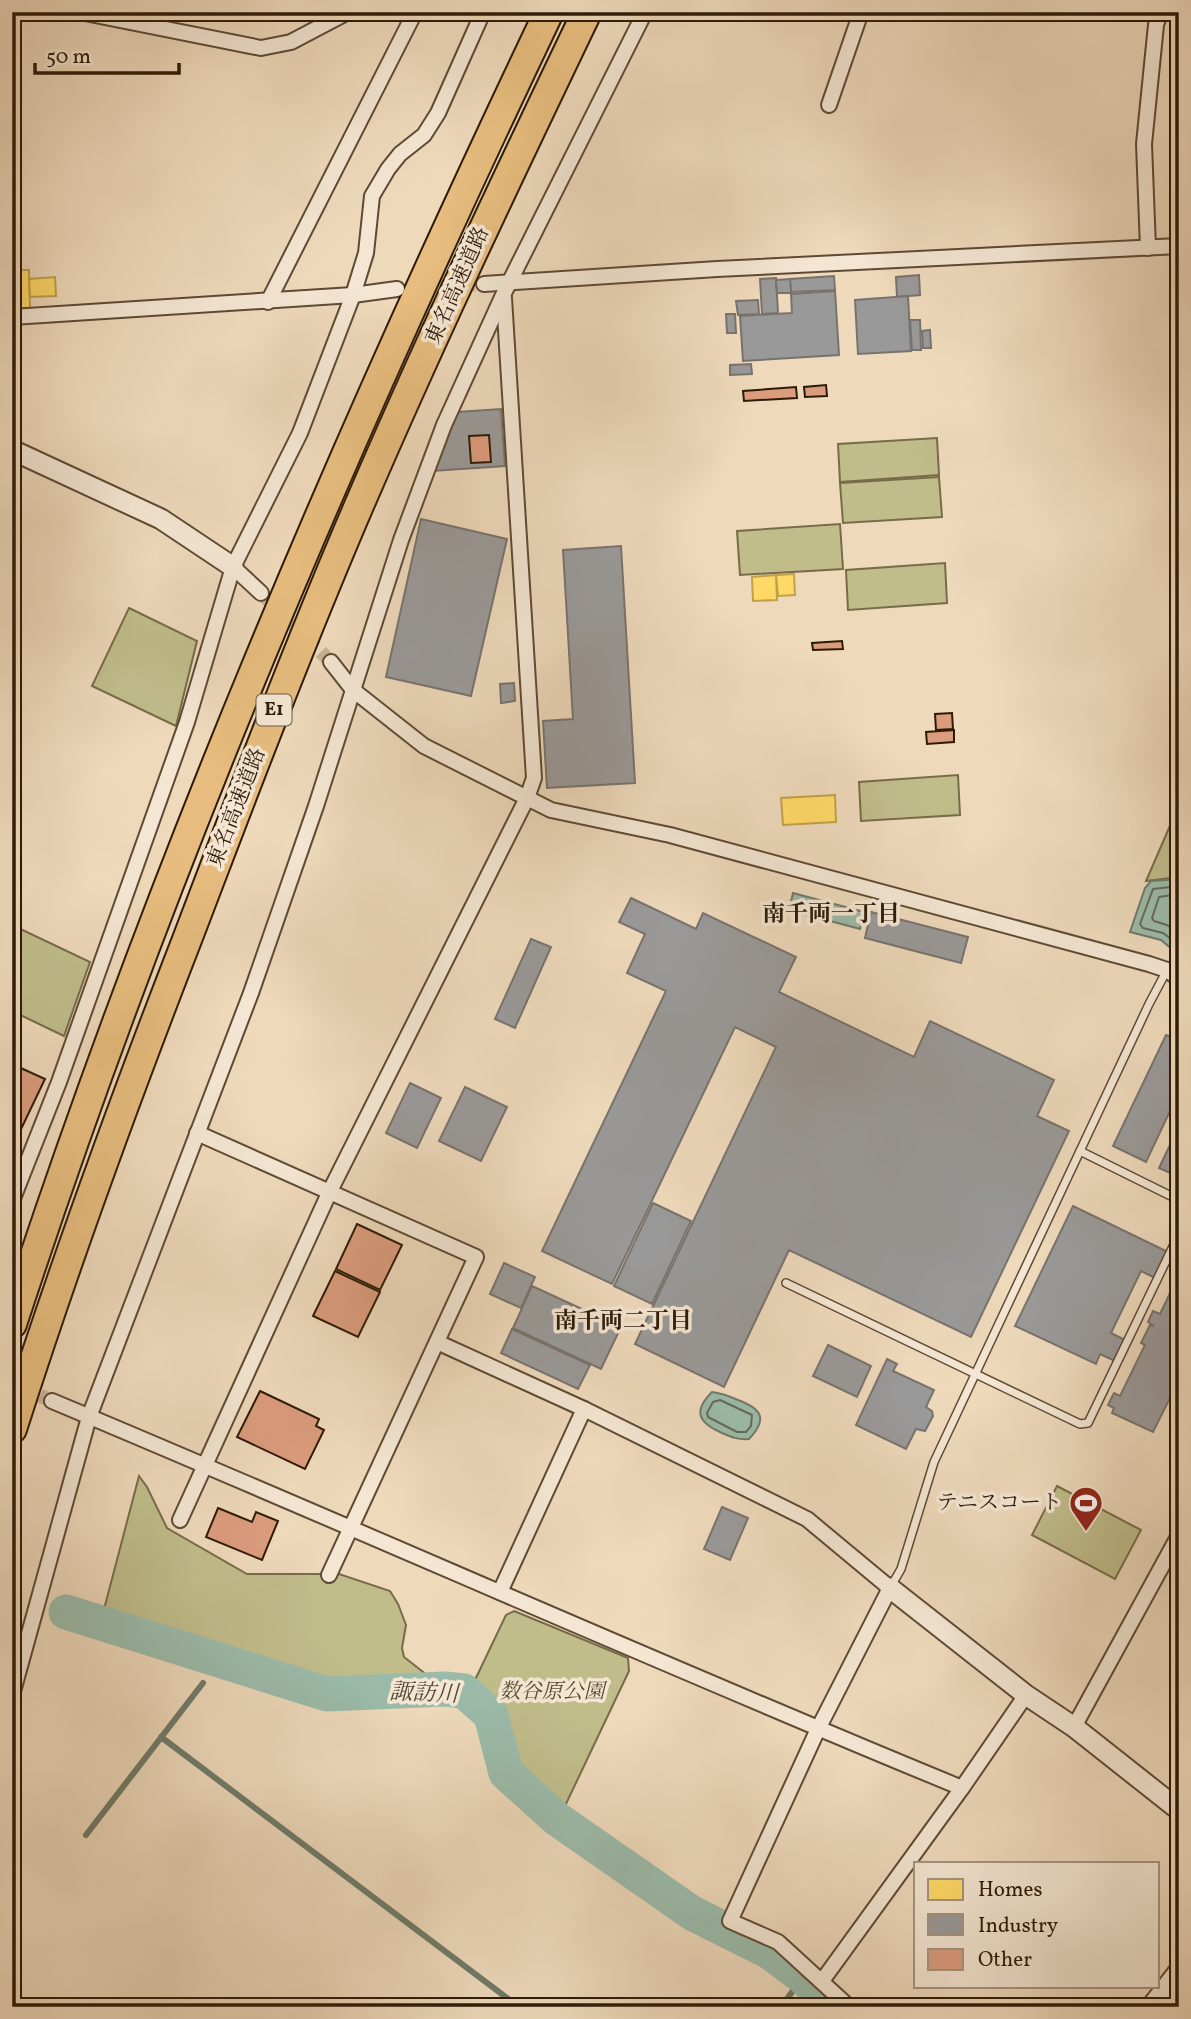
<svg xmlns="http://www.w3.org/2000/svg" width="1191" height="2019" viewBox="0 0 1191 2019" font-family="Vollkorn,'Noto Serif JP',serif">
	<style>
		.green { fill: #c0bd8b; stroke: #776c49; stroke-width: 2 }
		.water { fill: #9bbbaa; stroke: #6f7b69; stroke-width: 2 }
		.homes { fill: #ffd966; stroke: #c0a04a; stroke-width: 2 }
		.industry { fill: #999; stroke: #79736d; stroke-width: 2 }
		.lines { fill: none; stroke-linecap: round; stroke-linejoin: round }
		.shore { stroke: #646b58; stroke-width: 2 }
		.stream { stroke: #6f7b69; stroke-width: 6 }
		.river { stroke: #9bbbaa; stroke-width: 35 }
		.building { fill: #db9c7d; stroke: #2e1b07; stroke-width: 2 }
		.minor-tunnel { stroke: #c8b397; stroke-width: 14; stroke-dasharray: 14 7; stroke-linecap: butt }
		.service-casing { stroke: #5e4a34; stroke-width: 10 }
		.minor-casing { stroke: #5e4a34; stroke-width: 18 }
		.tertiary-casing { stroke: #5e4a34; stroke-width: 23 }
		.motorway-casing { stroke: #2e1b07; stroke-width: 32 }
		.service { stroke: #f4e6d3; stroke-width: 7 }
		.minor { stroke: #f4e6d3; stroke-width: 14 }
		.tertiary { stroke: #f4e6d3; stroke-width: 19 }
		.motorway { stroke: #e7bc7e; stroke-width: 28 }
		.labels { text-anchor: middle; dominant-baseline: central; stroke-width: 7; stroke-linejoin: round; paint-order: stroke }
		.shield { fill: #f4e6d3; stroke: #695844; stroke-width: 2 }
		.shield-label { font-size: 19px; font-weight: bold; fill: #2e1b07 }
		.street-label { font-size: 21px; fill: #2e1b07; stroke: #f4e6d3 }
		.poi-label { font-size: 21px; fill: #2e1b07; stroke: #f4e6d3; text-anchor: end }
		.park-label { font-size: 21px; font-style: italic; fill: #5a4c2f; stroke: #f4e6d3 }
		.neighbourhood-label { font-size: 23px; font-weight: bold; fill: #2e1b07; stroke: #f4e6d3 }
		.water-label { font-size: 23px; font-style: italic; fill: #4f4b38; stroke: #f4e6d3 }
	</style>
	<rect width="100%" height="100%" fill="#eed9bb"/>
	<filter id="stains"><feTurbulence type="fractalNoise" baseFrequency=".00286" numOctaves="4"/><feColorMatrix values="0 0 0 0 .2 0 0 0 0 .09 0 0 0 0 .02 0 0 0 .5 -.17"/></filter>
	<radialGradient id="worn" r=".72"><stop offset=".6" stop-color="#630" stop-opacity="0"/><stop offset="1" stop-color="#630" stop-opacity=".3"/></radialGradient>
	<g class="green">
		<path d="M 937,438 L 939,475 L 840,482 L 838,444 Z"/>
		<path d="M 939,477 L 942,517 L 843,523 L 840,483 Z"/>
		<path d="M 840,524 L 843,569 L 740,575 L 737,531 Z"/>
		<path d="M 945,563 L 947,603 L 848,610 L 846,570 Z"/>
		<path d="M 129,608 L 197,641 L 176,726 L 92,686 Z"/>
		<path d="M 958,775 L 960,815 L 861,821 L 859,782 Z"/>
		<path d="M 1179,805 L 1179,877 L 1146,881 Z"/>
		<path d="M 12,925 L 90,962 L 64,1036 L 12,1011 Z"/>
		<path d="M 139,1476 L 147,1487 L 167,1528 L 247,1574 L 339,1574 L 390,1591 L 398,1604 L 406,1625 L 402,1648 L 404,1657 L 436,1682 L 345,1685 L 318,1683 L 102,1617 Z"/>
		<path d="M 1057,1486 L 1141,1530 L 1115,1579 L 1032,1535 Z"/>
		<path d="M 514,1611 L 628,1658 L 629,1671 L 565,1806 L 557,1809 L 519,1771 L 510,1755 L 497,1714 L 475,1692 L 474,1682 L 506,1615 Z"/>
	</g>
	<g class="water">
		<path d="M 1179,879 L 1179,955 L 1161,940 L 1130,932 L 1145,888 L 1151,881 Z"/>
		<path d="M 793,893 L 864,912 L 860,929 L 789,910 Z"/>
		<path d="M 712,1392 C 722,1393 729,1396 738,1400 C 762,1409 768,1419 749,1439 C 738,1440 731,1437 722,1433 C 699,1423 692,1412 712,1392 Z"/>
	</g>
	<g class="homes">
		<path d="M 12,270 L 29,270 L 30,308 L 12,309 Z"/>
		<path d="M 55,277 L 56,296 L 30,297 L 29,279 Z"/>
		<path d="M 794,574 L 795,595 L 778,596 L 776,575 Z"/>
		<path d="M 776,575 L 777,600 L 753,601 L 752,577 Z"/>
		<path d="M 835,795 L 836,822 L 783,825 L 781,798 Z"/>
	</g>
	<g class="industry">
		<path d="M 919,275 L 920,295 L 897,297 L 896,277 Z"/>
		<path d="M 834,276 L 835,290 L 791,292 L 790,279 Z"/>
		<path d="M 776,278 L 778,313 L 762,314 L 760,279 Z"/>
		<path d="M 790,279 L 791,293 L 777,293 L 776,280 Z"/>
		<path d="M 835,291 L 839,355 L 743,361 L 740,316 L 792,313 L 791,294 Z"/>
		<path d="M 908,296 L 911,351 L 858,354 L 855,300 Z"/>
		<path d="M 758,300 L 759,314 L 738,315 L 736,301 Z"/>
		<path d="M 726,314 L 735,314 L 736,333 L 727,333 Z"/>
		<path d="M 910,320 L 920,320 L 921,350 L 912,350 Z"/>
		<path d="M 930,330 L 931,348 L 923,348 L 922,331 Z"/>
		<path d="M 751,364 L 752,374 L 730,375 L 730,365 Z"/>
		<path d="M 501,409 L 505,466 L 433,471 L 457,412 Z"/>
		<path d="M 421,519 L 507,539 L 471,696 L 386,677 Z"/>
		<path d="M 621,546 L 635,783 L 547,788 L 543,721 L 573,719 L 563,550 Z"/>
		<path d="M 514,683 L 515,701 L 501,703 L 500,684 Z"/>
		<path d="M 631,898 L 696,929 L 703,913 L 796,957 L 779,992 L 914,1057 L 930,1021 L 1054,1080 L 1037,1116 L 1069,1131 L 971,1337 L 789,1250 L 724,1387 L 635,1344 L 776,1047 L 735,1027 L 612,1284 L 542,1251 L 666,991 L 627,973 L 645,934 L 619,922 Z"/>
		<path d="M 871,912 L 968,937 L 961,963 L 865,938 Z"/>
		<path d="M 531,939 L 551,947 L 515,1028 L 495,1019 Z"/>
		<path d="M 1166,1035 L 1179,1041 L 1179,1092 L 1146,1162 L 1113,1146 Z"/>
		<path d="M 410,1083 L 441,1098 L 417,1148 L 386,1133 Z"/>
		<path d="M 465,1087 L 507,1107 L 481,1161 L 439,1141 Z"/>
		<path d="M 1179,1126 L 1179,1177 L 1159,1168 Z"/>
		<path d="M 653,1203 L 691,1221 L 652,1304 L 614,1286 Z"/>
		<path d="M 1073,1206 L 1168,1252 L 1155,1278 L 1141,1271 L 1111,1333 L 1125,1340 L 1115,1361 L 1100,1354 L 1096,1364 L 1015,1326 Z"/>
		<path d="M 504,1263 L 535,1277 L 521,1308 L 490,1294 Z"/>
		<path d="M 532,1286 L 621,1327 L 601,1369 L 513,1328 Z"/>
		<path d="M 1170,1293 L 1179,1297 L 1179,1380 L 1153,1432 L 1112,1413 L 1114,1408 L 1108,1405 L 1114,1393 L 1120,1396 L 1145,1345 L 1141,1343 L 1150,1325 L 1154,1326 L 1148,1322 L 1153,1311 L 1160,1314 Z"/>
		<path d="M 512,1329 L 590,1365 L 578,1389 L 501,1353 Z"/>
		<path d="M 828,1345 L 871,1366 L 857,1397 L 813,1376 Z"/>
		<path d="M 887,1359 L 897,1364 L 893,1371 L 934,1390 L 926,1407 L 932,1411 L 933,1416 L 925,1431 L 916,1429 L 906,1449 L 856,1425 Z"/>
		<path d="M 722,1507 L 748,1518 L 730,1560 L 704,1549 Z"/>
	</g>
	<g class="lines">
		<g class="shore">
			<path d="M 1179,886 L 1153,889 L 1140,924 L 1143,928 L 1163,933 L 1179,945"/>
			<path d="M 1179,894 L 1159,897 L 1152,918 L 1154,921 L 1167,925 L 1179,934"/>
			<path d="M 720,1400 L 752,1415 L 751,1426 L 746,1432 L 737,1432 L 708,1417 L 707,1413 L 713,1402 Z"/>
		</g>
		<g class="stream">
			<path d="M 161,1737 L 519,2007"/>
			<path d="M 86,1835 L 203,1683"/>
			<path d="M 781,2007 L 803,1977"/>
		</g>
		<path class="river" d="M 66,1612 L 327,1694 L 445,1689 L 464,1691 L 491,1715 L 506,1773 L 557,1819 L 692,1913 L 768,1951 L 803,1977 L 834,2007"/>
	</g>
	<g class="building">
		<path d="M 826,385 L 827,396 L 805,397 L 804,387 Z"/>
		<path d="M 796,387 L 797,398 L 744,401 L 743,391 Z"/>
		<path d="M 489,435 L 491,462 L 471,463 L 469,436 Z"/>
		<path d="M 842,641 L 843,649 L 813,650 L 812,643 Z"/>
		<path d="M 952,713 L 953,729 L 936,730 L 935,714 Z"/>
		<path d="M 954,730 L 954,742 L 927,744 L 926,732 Z"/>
		<path d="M 12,1064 L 45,1079 L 12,1148 Z"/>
		<path d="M 357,1224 L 402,1245 L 380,1290 L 336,1269 Z"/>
		<path d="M 335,1271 L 380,1292 L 358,1337 L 313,1316 Z"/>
		<path d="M 260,1391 L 319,1419 L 316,1426 L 324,1430 L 305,1469 L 237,1437 Z"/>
		<path d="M 218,1508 L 252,1522 L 256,1512 L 278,1521 L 262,1560 L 206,1537 Z"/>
	</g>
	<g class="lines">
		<g class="minor-tunnel">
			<path d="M 419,287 L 484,284"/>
			<path d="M 261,593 L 331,662"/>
			<path d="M 21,1387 L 52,1401"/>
		</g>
		<defs>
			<g id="service">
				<path d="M 1080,1151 L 1179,1200"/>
				<path d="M 786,1283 L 1080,1424 L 1088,1423 L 1179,1234"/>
				<path d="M 890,1588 L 901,1569 L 934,1462 L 1149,1004 L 1167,970"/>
			</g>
			<g id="minor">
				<path d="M 80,12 L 261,48 L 291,42 L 348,12"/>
				<path d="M 829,105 L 861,12"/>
				<path d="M 1148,248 L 1144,144 L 1156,25 L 1160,12"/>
				<path d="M 484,284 L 717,269 L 1179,246"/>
				<path d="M 268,302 L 415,12"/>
				<path d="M 12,317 L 353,295 L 397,289"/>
				<path d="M 233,567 L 261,593"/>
				<path d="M 331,662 L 353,690 L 424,746 L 551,810 L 670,835 L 1149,964 L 1167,970 L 1179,979"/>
				<path d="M 197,1133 L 476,1257 L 329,1575"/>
				<path d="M 12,1201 L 59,1082 L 187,722 L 233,567 L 300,433 L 353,295 L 366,253 L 372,196 L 388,169 L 400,154 L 424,135 L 438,113 L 483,12"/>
				<path d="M 437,1342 L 584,1409 L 807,1519 L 890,1588 L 818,1729 L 730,1921 L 778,1942 L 849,2007"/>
				<path d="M 52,1401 C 356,1528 657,1663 962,1788"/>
				<path d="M 180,1520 L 330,1191 L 527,798 L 534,778 L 504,298"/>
				<path d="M 500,1592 L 584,1409"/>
				<path d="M 12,1695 L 89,1417 L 251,993 L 316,806 L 401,540 L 444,425 L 504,293 L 645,12"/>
				<path d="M 1074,1727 L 1179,1535"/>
				<path d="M 822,1981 L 962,1788 L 1026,1695"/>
				<path d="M 1161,1989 L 1179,2003"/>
				<path d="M 1148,2007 L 1179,1967"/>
			</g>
			<g id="tertiary">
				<path d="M 12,450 L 161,519 L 233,567"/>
				<path d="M 890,1588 L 1026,1695 L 1074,1727 L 1179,1810"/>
			</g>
			<g id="motorway">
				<path d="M 12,1324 C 159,874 345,439 549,12"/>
				<path d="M 12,1429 C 65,1263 125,1099 188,937 C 239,803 290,669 346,536 C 421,359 504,185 587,12"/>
			</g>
		</defs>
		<use href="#service" class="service-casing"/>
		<use href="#minor" class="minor-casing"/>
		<use href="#tertiary" class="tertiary-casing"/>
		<use href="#motorway" class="motorway-casing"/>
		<use href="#service" class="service"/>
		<use href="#minor" class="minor"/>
		<use href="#tertiary" class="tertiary"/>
		<use href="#motorway" class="motorway"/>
	</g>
	<defs>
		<symbol id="stadium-pin" viewBox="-11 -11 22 30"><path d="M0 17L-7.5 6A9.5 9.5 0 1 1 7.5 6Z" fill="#8f2418" stroke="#f4e6d3"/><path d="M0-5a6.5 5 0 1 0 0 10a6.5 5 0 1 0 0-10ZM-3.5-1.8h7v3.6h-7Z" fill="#fff"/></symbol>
	</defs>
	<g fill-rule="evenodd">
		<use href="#stadium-pin" x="1067" y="1484" width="38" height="52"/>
	</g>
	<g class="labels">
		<rect class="shield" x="256.5" y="694.5" width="35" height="31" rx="5"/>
		<g class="shield-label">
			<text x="274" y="710">E1</text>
		</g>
		<g class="street-label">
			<text transform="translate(458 286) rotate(-66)">東名高速道路</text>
			<text transform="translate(237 808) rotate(-69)">東名高速道路</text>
		</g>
		<g class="poi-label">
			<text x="1062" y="1503">テニスコート</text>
		</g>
		<g class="park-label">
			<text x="552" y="1692">数谷原公園</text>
		</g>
		<g class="neighbourhood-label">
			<text x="831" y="915">南千両一丁目</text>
			<text x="623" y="1322">南千両二丁目</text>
		</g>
		<g class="water-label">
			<text transform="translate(424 1694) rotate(2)">諏訪川</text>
		</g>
	</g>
	<rect width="1191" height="2019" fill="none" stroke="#eed9bb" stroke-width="42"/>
	<rect x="14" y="14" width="1163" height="1991" fill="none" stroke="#2e1b07" stroke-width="3.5"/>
	<rect x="21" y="21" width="1149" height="1977" fill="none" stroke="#2e1b07" stroke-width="2"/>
	<rect x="914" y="1862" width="245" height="126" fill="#f4e6d3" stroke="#a59581" stroke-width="2"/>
	<rect x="928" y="1879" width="35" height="21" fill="#ffd966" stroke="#a59581" stroke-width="2"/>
	<text x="978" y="1896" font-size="21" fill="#2e1b07">Homes</text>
	<rect x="928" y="1914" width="35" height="21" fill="#999999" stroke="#a59581" stroke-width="2"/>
	<text x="978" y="1932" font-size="21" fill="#2e1b07">Industry</text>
	<rect x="928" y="1949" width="35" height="21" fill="#db9c7d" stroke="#a59581" stroke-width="2"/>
	<text x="978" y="1966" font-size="21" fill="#2e1b07">Other</text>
	<path d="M35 63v10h144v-10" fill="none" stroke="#2e1b07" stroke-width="3.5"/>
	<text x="46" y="63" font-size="21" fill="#2e1b07" stroke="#f4e6d3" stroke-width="5" paint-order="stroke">50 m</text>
	<rect width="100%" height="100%" filter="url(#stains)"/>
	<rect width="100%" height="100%" fill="url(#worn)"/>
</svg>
